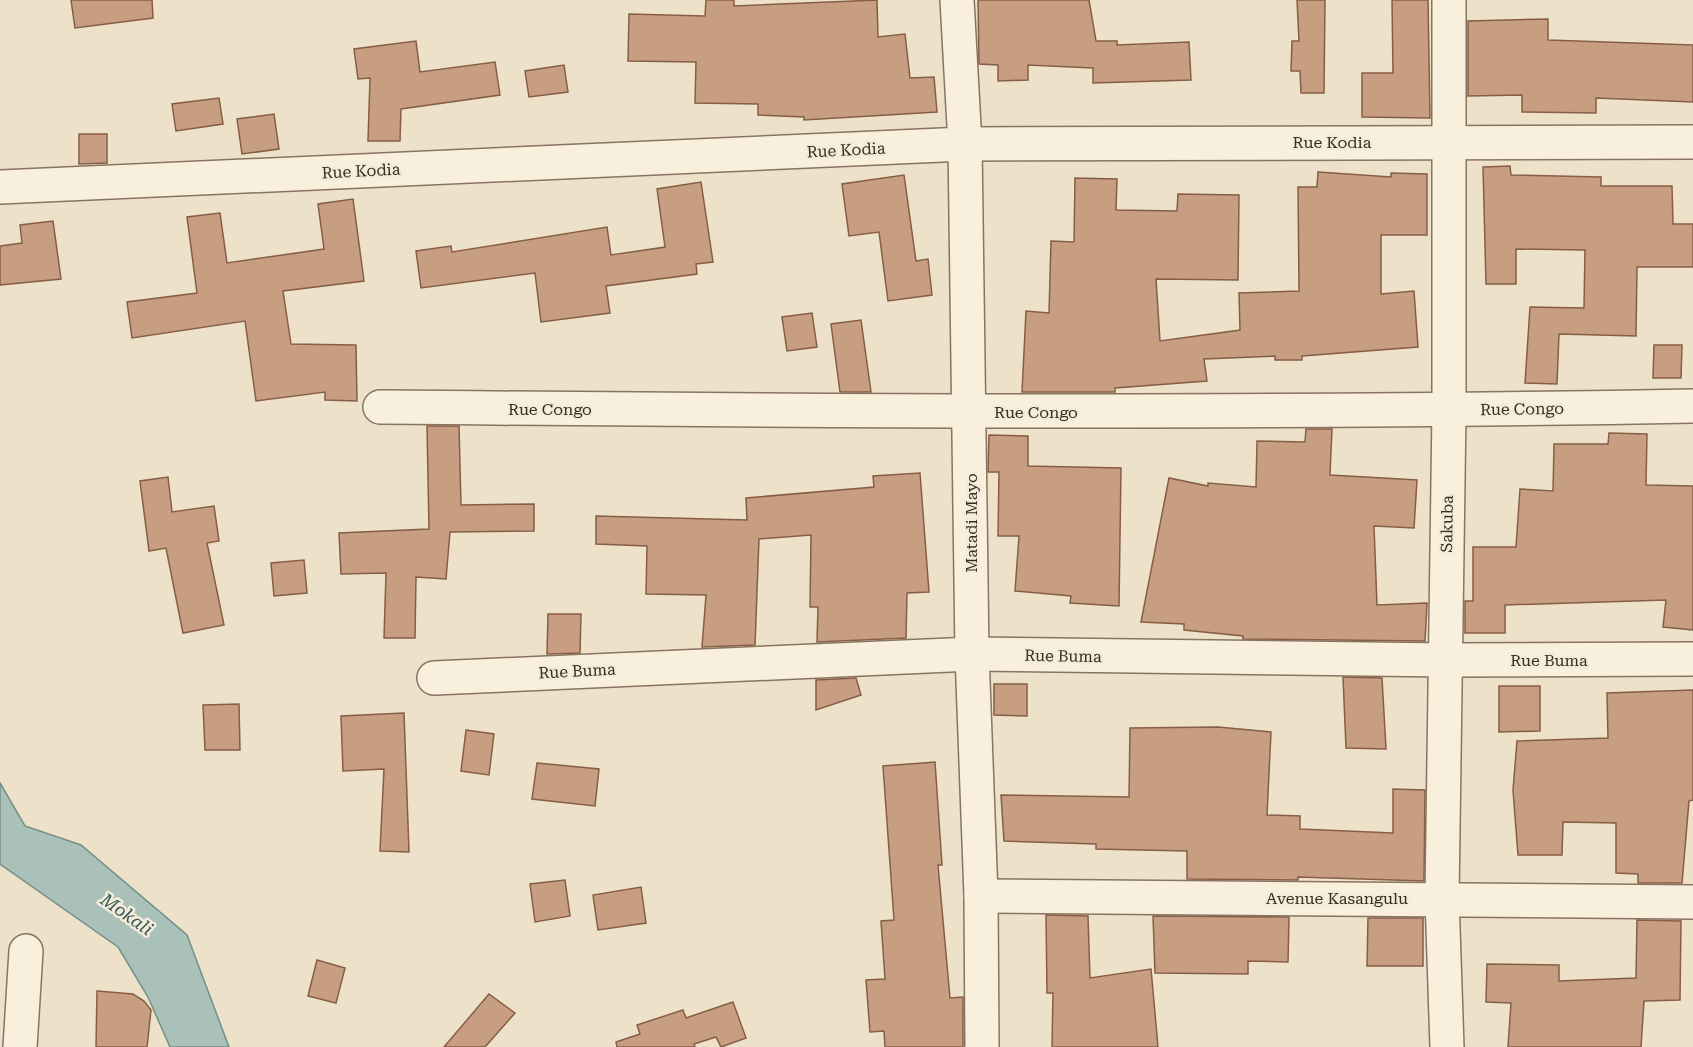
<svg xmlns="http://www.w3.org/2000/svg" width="1693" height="1047" viewBox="0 0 1693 1047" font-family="'Roboto Serif',serif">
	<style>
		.water { fill: #aac1ba; stroke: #719087; stroke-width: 1.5 }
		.building { fill: #c89e82; stroke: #865e46; stroke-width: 1.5 }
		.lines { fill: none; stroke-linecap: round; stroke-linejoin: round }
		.minor-casing { stroke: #88745f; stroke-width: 36 }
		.minor { stroke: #f8efdd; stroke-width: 33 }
		.labels { text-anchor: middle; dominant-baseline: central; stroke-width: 5; stroke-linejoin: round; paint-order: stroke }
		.street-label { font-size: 16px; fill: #3a2d22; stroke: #f4ecd9 }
		.water-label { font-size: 18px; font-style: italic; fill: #325955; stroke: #f4ecd9 }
	</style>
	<rect width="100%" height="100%" fill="#ede1ca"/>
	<path class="water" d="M 0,783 L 25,826 L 81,845 L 187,935 L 229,1047 L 170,1047 L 148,997 L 118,947 L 0,864 Z"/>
	<g class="building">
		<path d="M 71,0 L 152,0 L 153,18 L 75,28 Z"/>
		<path d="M 706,0 L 734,0 L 734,6 L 877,0 L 878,37 L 905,34 L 910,78 L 934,77 L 937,112 L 804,120 L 804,117 L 758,115 L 758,104 L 695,103 L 696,62 L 628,61 L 629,14 L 705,16 Z"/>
		<path d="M 978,0 L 1089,0 L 1096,41 L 1117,41 L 1117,45 L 1189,42 L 1191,80 L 1093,83 L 1093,68 L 1028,65 L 1028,80 L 998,81 L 998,65 L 979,64 Z"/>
		<path d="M 1297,0 L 1325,0 L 1324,93 L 1301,93 L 1300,71 L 1291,71 L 1292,41 L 1299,41 Z"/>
		<path d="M 1392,0 L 1428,0 L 1430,118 L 1362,117 L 1362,73 L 1393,73 Z"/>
		<path d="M 1548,19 L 1548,40 L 1693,45 L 1693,102 L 1596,98 L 1596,113 L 1522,112 L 1522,95 L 1468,96 L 1468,21 Z"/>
		<path d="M 416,41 L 420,72 L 495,62 L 500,95 L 401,109 L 400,141 L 368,141 L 370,78 L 358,79 L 354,49 Z"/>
		<path d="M 564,65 L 568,92 L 529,97 L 525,71 Z"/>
		<path d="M 219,98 L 223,124 L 176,131 L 172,104 Z"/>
		<path d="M 274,114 L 279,149 L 242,154 L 237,119 Z"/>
		<path d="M 79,134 L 107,134 L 107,163 L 79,164 Z"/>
		<path d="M 1510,166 L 1511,175 L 1601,177 L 1601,186 L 1672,186 L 1673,224 L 1693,224 L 1693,267 L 1637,267 L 1636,336 L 1559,334 L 1557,384 L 1525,383 L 1530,307 L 1584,308 L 1585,250 L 1516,249 L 1516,284 L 1486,284 L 1483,167 Z"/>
		<path d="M 1318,172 L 1391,177 L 1391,173 L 1427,174 L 1427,235 L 1381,235 L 1381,294 L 1414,291 L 1418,347 L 1302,356 L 1302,360 L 1275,360 L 1275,356 L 1204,359 L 1207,381 L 1115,388 L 1115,392 L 1022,392 L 1026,311 L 1049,313 L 1051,241 L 1074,242 L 1075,178 L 1117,179 L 1116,210 L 1177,211 L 1178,194 L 1239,195 L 1238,280 L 1156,279 L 1160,341 L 1240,330 L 1239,293 L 1299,291 L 1298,187 L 1317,187 Z"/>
		<path d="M 904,175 L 916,261 L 928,259 L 932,295 L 888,301 L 879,232 L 849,236 L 842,184 Z"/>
		<path d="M 701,182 L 713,262 L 696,264 L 697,274 L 606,286 L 610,313 L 541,322 L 535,273 L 421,288 L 416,251 L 451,246 L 452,252 L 607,227 L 611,255 L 665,247 L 657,189 Z"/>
		<path d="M 353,199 L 364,281 L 283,291 L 291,344 L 356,345 L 357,401 L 325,400 L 325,392 L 256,401 L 245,321 L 132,338 L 127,302 L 197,293 L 187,217 L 220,213 L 227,263 L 324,249 L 318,204 Z"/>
		<path d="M 53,221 L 61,279 L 0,285 L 0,246 L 22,243 L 20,225 Z"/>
		<path d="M 812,313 L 817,347 L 787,351 L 782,317 Z"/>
		<path d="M 861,320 L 871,392 L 840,392 L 831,324 Z"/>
		<path d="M 1654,345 L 1682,345 L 1681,378 L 1653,378 Z"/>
		<path d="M 427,426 L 459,426 L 461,505 L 534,504 L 534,531 L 450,532 L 446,579 L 416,577 L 415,638 L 384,638 L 386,573 L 341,574 L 339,533 L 429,529 Z"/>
		<path d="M 1306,429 L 1332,429 L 1330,475 L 1417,480 L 1414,528 L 1374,526 L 1377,605 L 1427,603 L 1425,641 L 1243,639 L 1243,636 L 1184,630 L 1184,624 L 1141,622 L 1169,478 L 1208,486 L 1208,483 L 1256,487 L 1257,441 L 1305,442 Z"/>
		<path d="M 1609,433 L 1647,434 L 1646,485 L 1693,486 L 1693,630 L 1663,627 L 1666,600 L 1505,605 L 1505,633 L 1465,633 L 1465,601 L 1473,601 L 1473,547 L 1516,547 L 1520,489 L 1553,491 L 1554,444 L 1608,444 Z"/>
		<path d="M 989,435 L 1028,436 L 1028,466 L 1121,468 L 1119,606 L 1070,603 L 1071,596 L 1015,591 L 1019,536 L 998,536 L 999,472 L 988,472 Z"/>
		<path d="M 920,473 L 929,592 L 907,593 L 906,638 L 817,642 L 818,607 L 810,607 L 811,535 L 759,539 L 755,645 L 702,647 L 706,595 L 646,594 L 647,546 L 596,544 L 596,516 L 747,520 L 746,498 L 874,487 L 873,476 Z"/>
		<path d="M 168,477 L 172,512 L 214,506 L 219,541 L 207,543 L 224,625 L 183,633 L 166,548 L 149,551 L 140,481 Z"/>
		<path d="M 304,560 L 307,593 L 274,596 L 271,563 Z"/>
		<path d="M 548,614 L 581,614 L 580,653 L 547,654 Z"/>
		<path d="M 1343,677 L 1382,678 L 1386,749 L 1346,748 Z"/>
		<path d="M 856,678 L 861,695 L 816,710 L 816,680 Z"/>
		<path d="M 994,684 L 1027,684 L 1027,716 L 994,715 Z"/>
		<path d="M 1499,686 L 1540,686 L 1540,731 L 1499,732 Z"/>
		<path d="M 1693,690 L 1693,800 L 1689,801 L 1682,883 L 1638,883 L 1638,874 L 1616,873 L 1616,823 L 1563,822 L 1562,855 L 1518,855 L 1513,790 L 1517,741 L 1608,738 L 1607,693 Z"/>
		<path d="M 239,704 L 240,750 L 205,750 L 203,705 Z"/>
		<path d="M 404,713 L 409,852 L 380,851 L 384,769 L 343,771 L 341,716 Z"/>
		<path d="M 1218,727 L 1271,732 L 1267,815 L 1300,816 L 1300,829 L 1393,833 L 1393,789 L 1425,790 L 1424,881 L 1298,877 L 1298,880 L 1187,879 L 1187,851 L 1096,849 L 1096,844 L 1004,841 L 1001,795 L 1129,797 L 1130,728 Z"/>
		<path d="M 466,730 L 494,734 L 489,775 L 461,771 Z"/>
		<path d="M 935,762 L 942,865 L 938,865 L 950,998 L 963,997 L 963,1047 L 885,1047 L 884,1031 L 870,1032 L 866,980 L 885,979 L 881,921 L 894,920 L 883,766 Z"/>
		<path d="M 537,763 L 599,769 L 595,806 L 532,799 Z"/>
		<path d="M 565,880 L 570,916 L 535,922 L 530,884 Z"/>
		<path d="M 641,887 L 646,923 L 598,930 L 593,895 Z"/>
		<path d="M 1046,915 L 1088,916 L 1090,978 L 1151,969 L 1158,1047 L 1052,1047 L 1053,993 L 1047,993 Z"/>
		<path d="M 1153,916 L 1289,917 L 1288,962 L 1248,961 L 1248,974 L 1155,973 Z"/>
		<path d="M 1368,918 L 1423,918 L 1423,966 L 1367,966 Z"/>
		<path d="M 1637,920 L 1681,921 L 1680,1000 L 1644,1001 L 1641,1047 L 1508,1047 L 1511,1003 L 1486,1002 L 1487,964 L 1559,965 L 1559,981 L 1636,978 Z"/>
		<path d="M 317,960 L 345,968 L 336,1003 L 308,996 Z"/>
		<path d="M 97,991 L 133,994 L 144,1001 L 151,1010 L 147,1047 L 96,1047 Z"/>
		<path d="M 489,994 L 515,1013 L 485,1047 L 444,1047 Z"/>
		<path d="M 733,1002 L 746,1038 L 721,1047 L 716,1037 L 694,1044 L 695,1047 L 617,1047 L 616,1042 L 640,1034 L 637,1025 L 683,1010 L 686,1018 Z"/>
	</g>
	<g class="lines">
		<defs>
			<g id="minor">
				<path d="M 957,0 L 965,144 L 972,654 L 981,896 L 982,1047"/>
				<path d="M 0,187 L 965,144 L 1693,142"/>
				<path d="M 380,407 C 817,411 1255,414 1693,406"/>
				<path d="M 434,678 L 972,654 L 1446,660 L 1693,659"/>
				<path d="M 981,896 L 1693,902"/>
				<path d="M 20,1047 L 26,951"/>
				<path d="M 1447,1047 L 1442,898 L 1449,411 L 1449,0"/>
			</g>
		</defs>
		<use href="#minor" class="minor-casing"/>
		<use href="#minor" class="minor"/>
	</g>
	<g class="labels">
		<g class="street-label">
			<text x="1332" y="142">Rue Kodia</text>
			<text transform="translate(846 150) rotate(-3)">Rue Kodia</text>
			<text transform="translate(361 171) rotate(-3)">Rue Kodia</text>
			<text x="550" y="409">Rue Congo</text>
			<text transform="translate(1522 409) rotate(-1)">Rue Congo</text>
			<text x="1036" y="412">Rue Congo</text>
			<text transform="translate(971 523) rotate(-90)">Matadi Mayo</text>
			<text transform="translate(1447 524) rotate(-89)">Sakuba</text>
			<text transform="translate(1063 656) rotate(1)">Rue Buma</text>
			<text x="1549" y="660">Rue Buma</text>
			<text transform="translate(577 671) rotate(-3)">Rue Buma</text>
			<text x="1337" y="898">Avenue Kasangulu</text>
		</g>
		<g class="water-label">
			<text transform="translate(127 914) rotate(35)">Mokali</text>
		</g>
	</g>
</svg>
